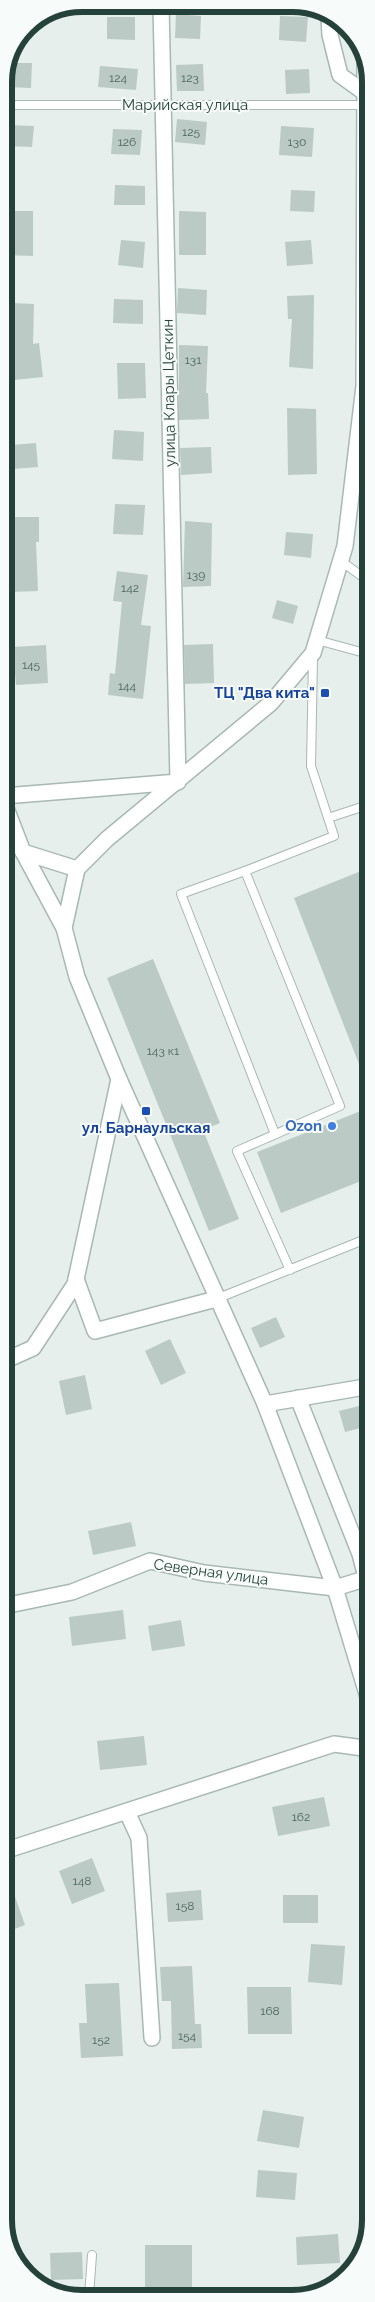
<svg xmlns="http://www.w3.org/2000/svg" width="375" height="2302" viewBox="0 0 375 2302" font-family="Raleway,sans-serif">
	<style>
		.building { fill: #bbcac4 }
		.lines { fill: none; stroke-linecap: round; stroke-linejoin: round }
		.service-casing { stroke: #a8b8b2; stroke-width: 10 }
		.minor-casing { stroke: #a8b8b2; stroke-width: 18 }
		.tertiary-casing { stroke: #a8b8b2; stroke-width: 18 }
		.service { stroke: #fff; stroke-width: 8 }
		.minor { stroke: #fff; stroke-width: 15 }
		.tertiary { stroke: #fff; stroke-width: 15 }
		.transit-dot { fill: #1a4fb4; stroke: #f7fbf9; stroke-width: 2 }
		.shop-dot { fill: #3f7fe0; stroke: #f7fbf9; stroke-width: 2 }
		.labels { text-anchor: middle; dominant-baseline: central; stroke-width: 4; stroke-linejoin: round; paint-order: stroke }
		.number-label { font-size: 12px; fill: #4a645c }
		.street-label { font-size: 15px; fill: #24423a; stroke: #f7fbf9 }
		.transit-label { font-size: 15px; font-weight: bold; fill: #164399; stroke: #f7fbf9; text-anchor: end }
		.shop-label { font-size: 15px; font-weight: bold; fill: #366cbe; stroke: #f7fbf9; text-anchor: end }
		.rim { fill: none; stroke: #24423a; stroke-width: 6 }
	</style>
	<rect width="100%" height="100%" fill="#e6efeb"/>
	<g class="building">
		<path d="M 176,14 L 201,16 L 200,39 L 175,38 Z"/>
		<path d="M 280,16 L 308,17 L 306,42 L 279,40 Z"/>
		<path d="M 107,17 L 135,17 L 135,40 L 107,39 Z"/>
		<path d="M 10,63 L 32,63 L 31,88 L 6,87 L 6,74 Z"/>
		<path d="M 203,64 L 204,91 L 177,91 L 176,65 Z"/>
		<path d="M 100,66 L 138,69 L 136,90 L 98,87 Z"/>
		<path d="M 309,69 L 310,93 L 286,94 L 285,70 Z"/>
		<path d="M 177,119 L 207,122 L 205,145 L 175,142 Z"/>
		<path d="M 7,125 L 34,126 L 32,147 L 6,146 Z"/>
		<path d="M 281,126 L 314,128 L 312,157 L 279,155 Z"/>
		<path d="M 113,129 L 142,130 L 140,155 L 111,154 Z"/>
		<path d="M 115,185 L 145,186 L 145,205 L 114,205 Z"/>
		<path d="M 291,190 L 315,191 L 314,212 L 290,211 Z"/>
		<path d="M 4,211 L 33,211 L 33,256 L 4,255 Z"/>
		<path d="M 179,211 L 206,212 L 206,255 L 179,255 Z"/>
		<path d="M 121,240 L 145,242 L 143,268 L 118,265 Z"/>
		<path d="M 311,240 L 313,264 L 287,266 L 285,242 Z"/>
		<path d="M 178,288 L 207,290 L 206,315 L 177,313 Z"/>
		<path d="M 314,295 L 313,369 L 289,367 L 292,319 L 288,319 L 287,296 Z"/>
		<path d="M 114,299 L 143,300 L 143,324 L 113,323 Z"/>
		<path d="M 11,303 L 34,304 L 33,344 L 39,343 L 43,377 L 14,380 L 11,346 Z"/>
		<path d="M 179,345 L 208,346 L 206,393 L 208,393 L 209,419 L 179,420 Z"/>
		<path d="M 117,363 L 145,363 L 146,398 L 118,399 Z"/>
		<path d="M 287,408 L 316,409 L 317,474 L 288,475 Z"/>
		<path d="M 114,430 L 144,432 L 143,461 L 112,459 Z"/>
		<path d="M 36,443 L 38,467 L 13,469 L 11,445 Z"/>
		<path d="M 211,447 L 212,473 L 181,475 L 180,448 Z"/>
		<path d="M 115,504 L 145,505 L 143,535 L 113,534 Z"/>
		<path d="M 7,517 L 39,517 L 39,542 L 36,542 L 38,591 L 11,592 Z"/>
		<path d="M 185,521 L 212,523 L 211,586 L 183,587 Z"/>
		<path d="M 286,532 L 313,534 L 311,558 L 284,555 Z"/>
		<path d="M 117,571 L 148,575 L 141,625 L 151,626 L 143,699 L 108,695 L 110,673 L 115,674 L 122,602 L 113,601 Z"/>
		<path d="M 277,600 L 298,606 L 293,624 L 272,618 Z"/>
		<path d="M 213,644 L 214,683 L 185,684 L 184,645 Z"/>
		<path d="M 46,645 L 48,683 L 16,685 L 13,647 Z"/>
		<path d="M 371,867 L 371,1092 L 370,1092 L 294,898 Z"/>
		<path d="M 153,959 L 220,1123 L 203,1130 L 239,1219 L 209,1231 L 107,978 Z"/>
		<path d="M 371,1107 L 371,1177 L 281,1213 L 257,1152 Z"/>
		<path d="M 276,1317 L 285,1337 L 260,1348 L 251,1328 Z"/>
		<path d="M 170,1339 L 186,1373 L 161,1385 L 145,1351 Z"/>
		<path d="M 85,1375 L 92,1409 L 66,1415 L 59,1381 Z"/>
		<path d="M 363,1405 L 368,1426 L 345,1432 L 339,1411 Z"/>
		<path d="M 131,1522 L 136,1546 L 93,1555 L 88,1531 Z"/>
		<path d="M 123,1610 L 126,1639 L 72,1646 L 69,1617 Z"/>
		<path d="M 181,1620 L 185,1646 L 152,1651 L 148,1626 Z"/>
		<path d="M 144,1736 L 147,1765 L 100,1770 L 97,1741 Z"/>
		<path d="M 324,1797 L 330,1826 L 278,1836 L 272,1807 Z"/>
		<path d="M 92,1858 L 105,1891 L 72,1904 L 59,1871 Z"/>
		<path d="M 6,1871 L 25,1925 L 4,1933 L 4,1872 Z"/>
		<path d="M 201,1890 L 203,1920 L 168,1922 L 166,1893 Z"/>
		<rect x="283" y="1895" width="35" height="28"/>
		<path d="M 311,1944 L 345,1946 L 342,1985 L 308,1982 Z"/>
		<path d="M 192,1966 L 195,2024 L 201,2024 L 202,2048 L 172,2049 L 171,2001 L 162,2001 L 160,1967 Z"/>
		<path d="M 119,1983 L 123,2056 L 81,2058 L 79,2023 L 87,2023 L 85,1984 Z"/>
		<path d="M 247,1987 L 291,1987 L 292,2034 L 248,2034 Z"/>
		<path d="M 263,2110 L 304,2117 L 299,2148 L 257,2141 Z"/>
		<path d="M 258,2170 L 297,2173 L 295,2200 L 256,2197 Z"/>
		<path d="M 338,2234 L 340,2263 L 297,2265 L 296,2237 Z"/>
		<path d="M 145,2245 L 192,2245 L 192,2297 L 145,2296 Z"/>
		<path d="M 82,2252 L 83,2279 L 51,2280 L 50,2253 Z"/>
	</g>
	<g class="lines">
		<defs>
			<g id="service">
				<path d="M 4,105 L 365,105"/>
				<path d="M 341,561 L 371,583"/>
				<path d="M 317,640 L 361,652 L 371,651"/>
				<path d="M 328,818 L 371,804"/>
				<path d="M 245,871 L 181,894 L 275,1134"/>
				<path d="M 290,1270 L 237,1151 L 340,1106 L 245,871 L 334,836 L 311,766 L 313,657"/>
				<path d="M 216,1299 L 371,1237"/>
				<path d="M 89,2296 L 92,2255"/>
			</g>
			<g id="minor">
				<path d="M 329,17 L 330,35 L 340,75 L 365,93"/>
				<path d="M 4,796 L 178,782 L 161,5"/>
				<path d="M 4,803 L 23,852 L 77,869"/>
				<path d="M 23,852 L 64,928"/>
				<path d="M 76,1279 L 95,1331 L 216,1299"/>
				<path d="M 4,1361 L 33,1348 L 75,1284 L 119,1079"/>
				<path d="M 298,1398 L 360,1554 L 371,1597"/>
				<path d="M 265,1404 L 371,1386"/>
				<path d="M 4,1606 L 72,1592 L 150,1561 L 204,1573 L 335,1588 L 371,1577"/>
				<path d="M 127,1812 L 139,1838 L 152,2038"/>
				<path d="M 4,1853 L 10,1849 L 334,1744 L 371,1749"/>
			</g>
			<path id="tertiary" d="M 365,62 L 364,386 L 345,546 L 313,653 L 271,703 L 107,839 L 77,869 L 64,928 L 77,977 L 119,1079 L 265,1404 L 335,1588 L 371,1707"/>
		</defs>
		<use href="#service" class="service-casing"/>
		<use href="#minor" class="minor-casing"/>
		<use href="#tertiary" class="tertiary-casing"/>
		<use href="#service" class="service"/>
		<use href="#minor" class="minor"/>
		<use href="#tertiary" class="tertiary"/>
	</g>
	<g class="transit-dot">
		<rect x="320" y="688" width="10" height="10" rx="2.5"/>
		<rect x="141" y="1106" width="10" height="10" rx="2.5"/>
	</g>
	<circle class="shop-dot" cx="332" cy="1126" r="5"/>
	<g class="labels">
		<g class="number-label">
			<text x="118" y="78">124</text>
			<text x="190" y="78">123</text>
			<text x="191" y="132">125</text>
			<text x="127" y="142">126</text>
			<text x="297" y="142">130</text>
			<text x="193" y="360">131</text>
			<text x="196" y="575">139</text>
			<text x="130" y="588">142</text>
			<text x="31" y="665">145</text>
			<text x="127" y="686">144</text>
			<text x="163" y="1051">143 к1</text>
			<text x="301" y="1817">162</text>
			<text x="82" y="1881">148</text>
			<text x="185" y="1906">158</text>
			<text x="270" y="2011">168</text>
			<text x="187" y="2036">154</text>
			<text x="101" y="2040">152</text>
		</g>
		<g class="street-label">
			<text x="185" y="105">Марийская улица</text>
			<text transform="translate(169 393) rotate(-91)">улица Клары Цеткин</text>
			<text transform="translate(211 1572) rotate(8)">Северная улица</text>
		</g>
		<g class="transit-label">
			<text x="315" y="693">ТЦ "Два кита"</text>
			<text x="146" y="1128" text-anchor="middle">ул. Барнаульская</text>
		</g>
		<g class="shop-label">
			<text x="322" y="1126">Ozon</text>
		</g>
	</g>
	<path d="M0 0H375V2302H0ZM82 12H292A70 70 0 0 1 362 82V2220A70 70 0 0 1 292 2290H82A70 70 0 0 1 12 2220V82A70 70 0 0 1 82 12Z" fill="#f7fbf9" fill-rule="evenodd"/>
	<path class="rim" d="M82 12H292A70 70 0 0 1 362 82V2220A70 70 0 0 1 292 2290H82A70 70 0 0 1 12 2220V82A70 70 0 0 1 82 12Z"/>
</svg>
